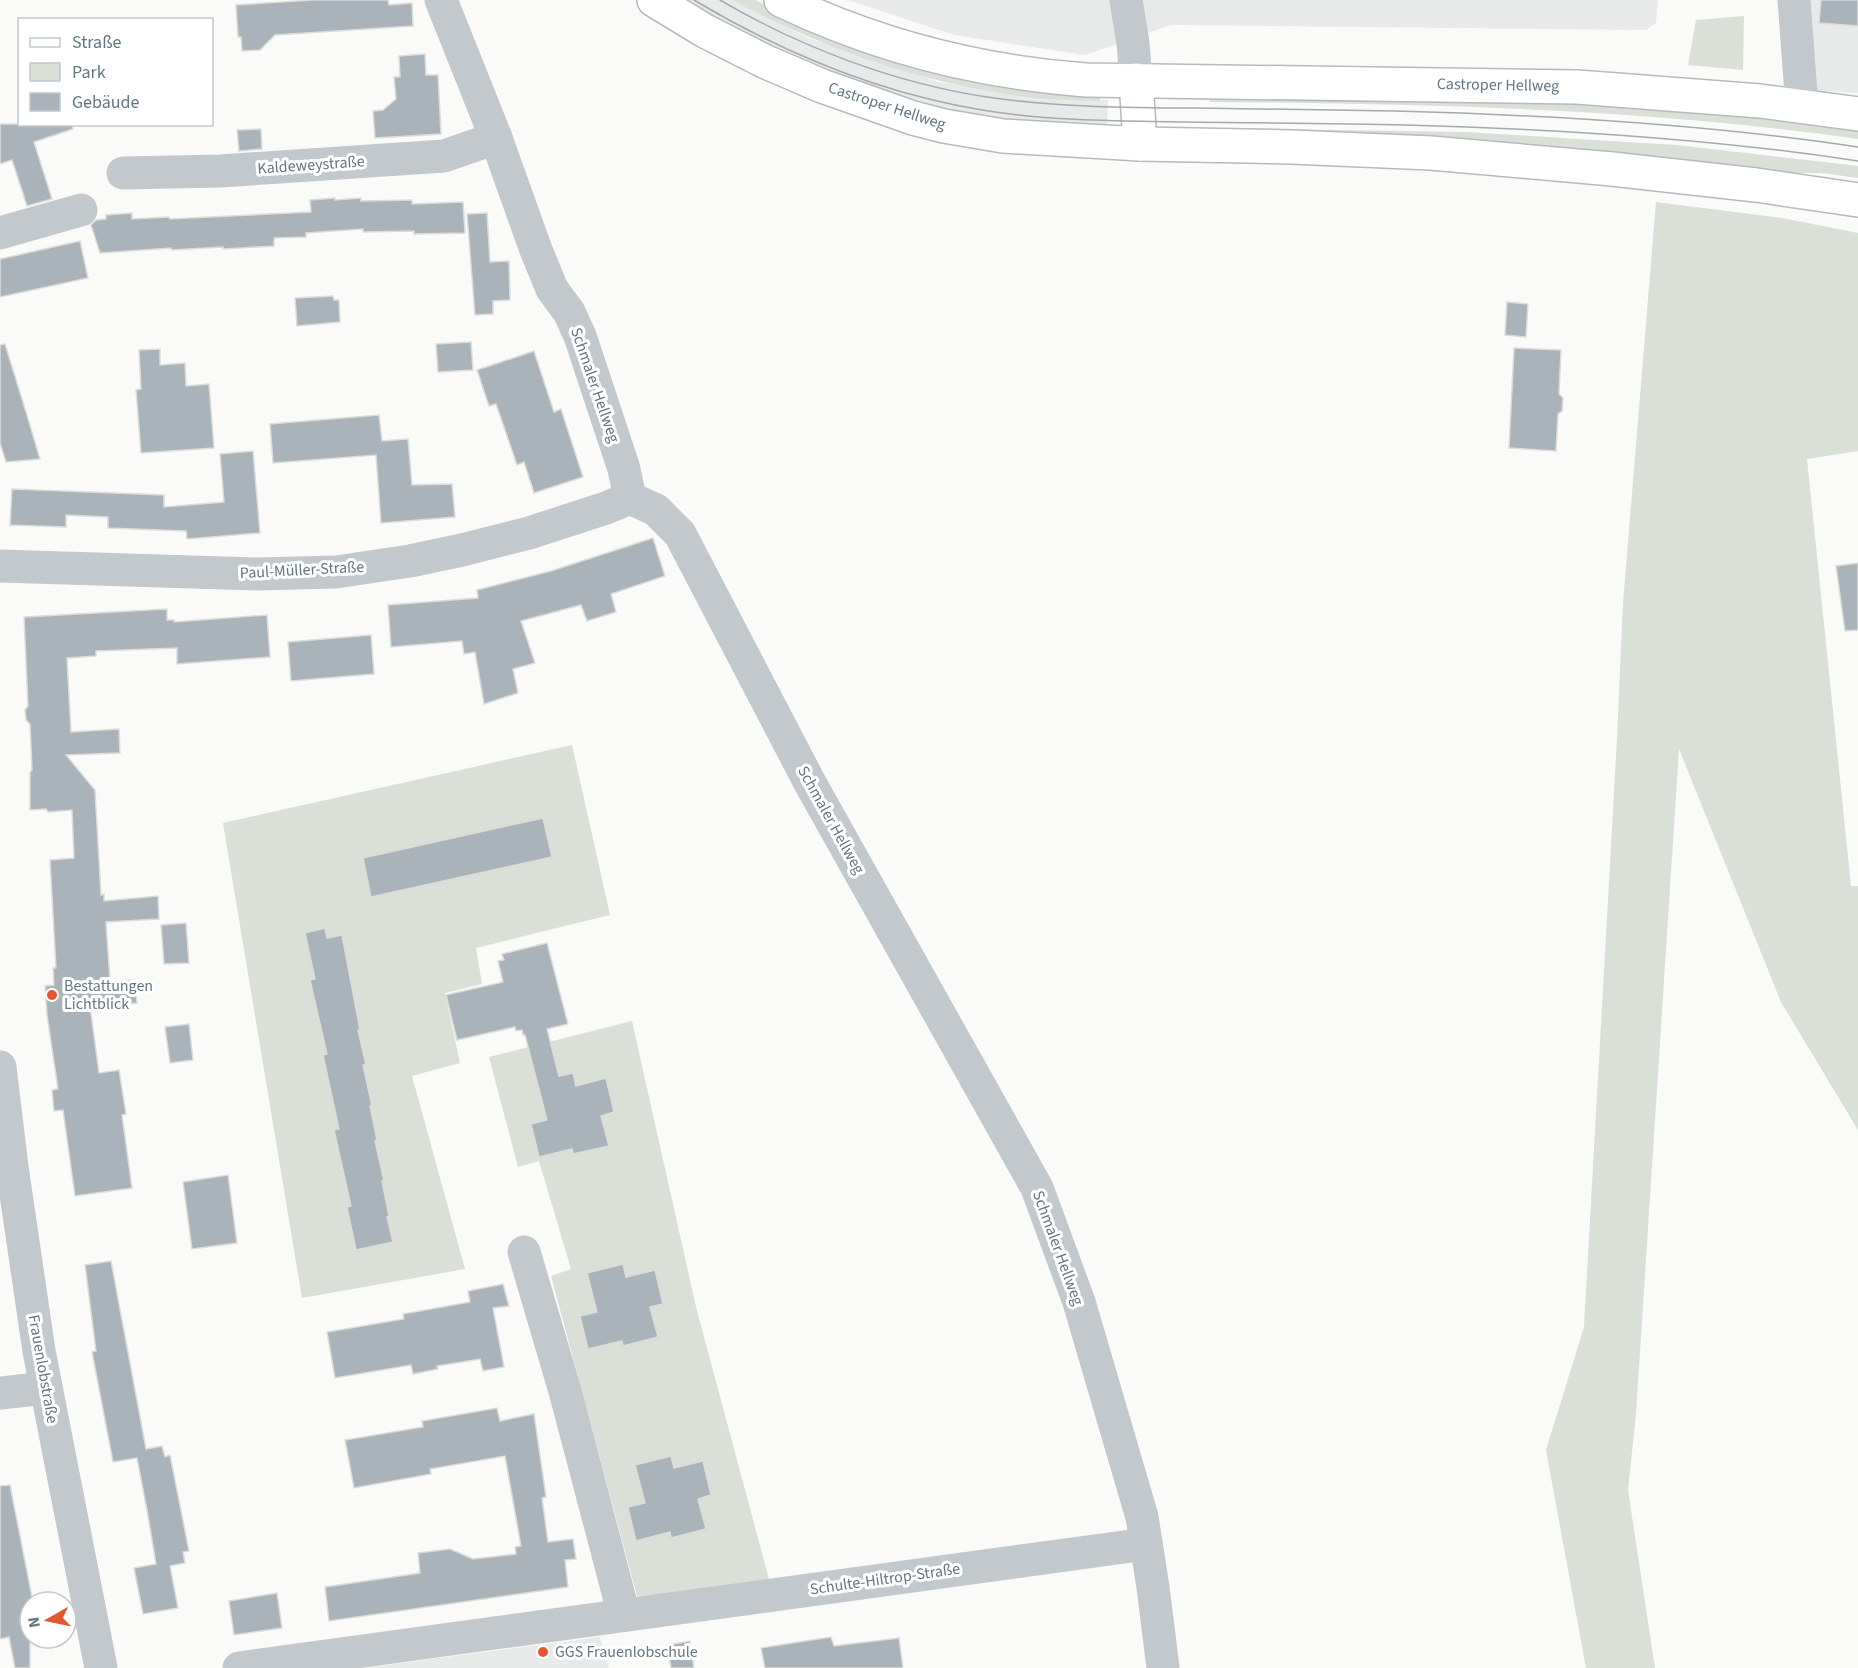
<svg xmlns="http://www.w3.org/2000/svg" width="1858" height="1668" viewBox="0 0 1858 1668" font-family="'Source Sans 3',sans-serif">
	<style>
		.built { fill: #e8e9e9 }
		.green { fill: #dadfd7 }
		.building { fill: #aab3b9; stroke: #dcdcda; stroke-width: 1.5 }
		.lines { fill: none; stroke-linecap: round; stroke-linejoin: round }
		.major-casing { stroke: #b5babe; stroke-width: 36 }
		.minor { stroke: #c3c8cc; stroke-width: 33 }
		.major { stroke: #fff; stroke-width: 33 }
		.tram { stroke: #a2aab0; stroke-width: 1.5 }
		.poi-dot { fill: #e4572e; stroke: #fff; stroke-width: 2 }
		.labels { text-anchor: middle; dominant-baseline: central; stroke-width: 6; stroke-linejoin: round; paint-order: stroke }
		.street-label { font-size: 16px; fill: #657683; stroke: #fff }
		.poi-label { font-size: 16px; fill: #657683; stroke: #fff; text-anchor: start }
	</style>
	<rect width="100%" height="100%" fill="#fafaf8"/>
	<g class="built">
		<path d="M 684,0 L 732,0 L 808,38 L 939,82 L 1028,97 L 1108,100 L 1107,126 L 1032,122 L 952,110 L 875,88 L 801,61 L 723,24 Z"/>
		<path d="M 848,0 L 1658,0 L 1656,23 L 1646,30 L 1171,25 L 1085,55 L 954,35 Z"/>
		<path d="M 1786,0 L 1858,0 L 1858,93 L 1795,89 Z"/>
		<path d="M 600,1637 L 609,1668 L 363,1668 Z"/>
	</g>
	<g class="green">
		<path d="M 732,0 L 755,0 L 817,28 L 1100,95 L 1100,101 C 1075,100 1050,100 1026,97 C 920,83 826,50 732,0 Z"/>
		<path d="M 1744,16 L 1743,70 L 1688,65 L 1696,20 Z"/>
		<path d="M 1210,94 L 1452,96 L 1676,108 L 1858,129 L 1858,139 C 1643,108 1427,104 1210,102 Z"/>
		<path d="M 1210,128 L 1467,132 L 1610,141 L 1677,145 L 1858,166 L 1858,178 L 1822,173 L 1754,173 L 1210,137 Z"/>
		<path d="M 1656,202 L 1782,218 L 1858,233 L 1858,451 L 1807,459 L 1851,886 L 1858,886 L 1858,1130 L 1781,1002 L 1679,749 L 1636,1414 L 1628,1490 L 1655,1668 L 1586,1668 L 1546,1450 L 1584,1327 L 1617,739 L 1623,603 Z"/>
		<path d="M 572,745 L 610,915 L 476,948 L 482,984 L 445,993 L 460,1063 L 412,1076 L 465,1269 L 302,1298 L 223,823 Z"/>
		<path d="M 632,1021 L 696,1307 L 770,1583 L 649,1600 L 637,1596 L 551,1276 L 571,1269 L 539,1161 L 518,1167 L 489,1057 Z"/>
	</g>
	<g class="building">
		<path d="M 312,0 L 388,0 L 389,5 L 412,3 L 413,26 L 275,35 L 260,50 L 242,51 L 241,37 L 238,37 L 236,5 Z"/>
		<path d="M 1821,0 L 1858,0 L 1858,26 L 1819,23 Z"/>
		<path d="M 425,54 L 426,75 L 438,75 L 441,134 L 375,138 L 373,111 L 383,110 L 396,99 L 394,77 L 400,77 L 399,56 Z"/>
		<path d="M 0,124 L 72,124 L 73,129 L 34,142 L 52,199 L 27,206 L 12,160 L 0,164 Z"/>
		<path d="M 261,129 L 262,149 L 239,151 L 237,130 Z"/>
		<path d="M 335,198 L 335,200 L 361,198 L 361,201 L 412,200 L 412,204 L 463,202 L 465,233 L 414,234 L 414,231 L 363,232 L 363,229 L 306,233 L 306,237 L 274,238 L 274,246 L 223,249 L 223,247 L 172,250 L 171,248 L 100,253 L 91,225 L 96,220 L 106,219 L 106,215 L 132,213 L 132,219 L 169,217 L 170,219 L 311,212 L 310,200 Z"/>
		<path d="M 487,213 L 490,262 L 509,261 L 510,300 L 493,301 L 493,314 L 475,315 L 467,214 Z"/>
		<path d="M 80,241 L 88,278 L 0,297 L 0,259 Z"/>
		<path d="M 333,296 L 334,300 L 339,300 L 340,322 L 297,326 L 295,298 Z"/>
		<path d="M 1507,302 L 1528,304 L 1526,337 L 1505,335 Z"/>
		<path d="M 471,342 L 473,370 L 438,372 L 436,344 Z"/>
		<path d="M 5,344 L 26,412 L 40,459 L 6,462 L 0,443 L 0,345 Z"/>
		<path d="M 1514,348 L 1561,350 L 1559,394 L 1563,398 L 1562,411 L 1558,414 L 1556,451 L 1509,448 Z"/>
		<path d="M 160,349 L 160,365 L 185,363 L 186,386 L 209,384 L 214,448 L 141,453 L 136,390 L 141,389 L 139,350 Z"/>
		<path d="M 534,351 L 554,412 L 561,409 L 583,477 L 534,493 L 524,462 L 517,465 L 496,404 L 489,406 L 477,370 Z"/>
		<path d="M 379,415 L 382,441 L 408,439 L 412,485 L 452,484 L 455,517 L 381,523 L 376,455 L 273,463 L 270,424 Z"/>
		<path d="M 253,451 L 260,533 L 187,539 L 186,531 L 108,528 L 108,517 L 66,515 L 66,527 L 10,525 L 12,489 L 164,495 L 164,507 L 224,502 L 220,454 Z"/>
		<path d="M 653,538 L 665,576 L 611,594 L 616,612 L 587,621 L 581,605 L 521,621 L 535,663 L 513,669 L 518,693 L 484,704 L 475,652 L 464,654 L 462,641 L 391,647 L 388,605 L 478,598 L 477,590 L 551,571 Z"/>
		<path d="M 1858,563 L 1858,630 L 1845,631 L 1836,566 Z"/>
		<path d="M 167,609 L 167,620 L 174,620 L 174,622 L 267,615 L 270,657 L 177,664 L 177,648 L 96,651 L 96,656 L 67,658 L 71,732 L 119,729 L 120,753 L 66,755 L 95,790 L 101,895 L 104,894 L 104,901 L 158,896 L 159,919 L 106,922 L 110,981 L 135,980 L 137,1003 L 90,1006 L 99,1073 L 119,1070 L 126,1114 L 122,1115 L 132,1188 L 75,1196 L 63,1110 L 54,1111 L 52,1090 L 58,1089 L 47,1015 L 45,986 L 54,985 L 53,968 L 56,968 L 50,860 L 74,858 L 72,810 L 48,812 L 46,809 L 30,810 L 30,772 L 32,770 L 30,724 L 26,720 L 25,710 L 28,706 L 24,617 Z"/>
		<path d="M 371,635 L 374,674 L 291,681 L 288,642 Z"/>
		<path d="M 543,818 L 552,857 L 371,897 L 363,858 Z"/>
		<path d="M 186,923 L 189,963 L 164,964 L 161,925 Z"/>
		<path d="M 325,928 L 327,938 L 342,935 L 360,1030 L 358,1030 L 366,1065 L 363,1065 L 372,1106 L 370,1106 L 377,1140 L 375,1141 L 384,1181 L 382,1181 L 389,1216 L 387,1217 L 393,1242 L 356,1250 L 347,1207 L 351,1206 L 334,1130 L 339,1129 L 323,1055 L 327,1054 L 310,980 L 315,979 L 305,933 Z"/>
		<path d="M 547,943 L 568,1024 L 547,1029 L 559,1076 L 573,1073 L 576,1086 L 606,1078 L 614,1112 L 601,1116 L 609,1146 L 573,1154 L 572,1149 L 539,1157 L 531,1124 L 547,1120 L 525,1035 L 523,1035 L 522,1030 L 516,1031 L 515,1027 L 457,1040 L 446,995 L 503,982 L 498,961 L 504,960 L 502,954 Z"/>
		<path d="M 189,1024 L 193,1060 L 170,1063 L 165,1027 Z"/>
		<path d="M 228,1175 L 237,1243 L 192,1249 L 183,1182 Z"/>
		<path d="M 111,1261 L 146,1449 L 162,1446 L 165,1457 L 170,1455 L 189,1551 L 183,1552 L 185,1563 L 170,1566 L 178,1608 L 143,1614 L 134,1568 L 156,1564 L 147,1510 L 137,1458 L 113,1462 L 92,1352 L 96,1351 L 85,1265 Z"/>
		<path d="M 623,1264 L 626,1277 L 655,1270 L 663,1304 L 650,1307 L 658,1337 L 623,1346 L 622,1341 L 588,1349 L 580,1316 L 597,1312 L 587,1273 Z"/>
		<path d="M 503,1284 L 509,1306 L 493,1308 L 504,1367 L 483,1371 L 480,1359 L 437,1366 L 438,1369 L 413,1374 L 411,1365 L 335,1378 L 327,1332 L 404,1319 L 403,1314 L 470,1302 L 468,1291 Z"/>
		<path d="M 497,1408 L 500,1421 L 534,1414 L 546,1497 L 542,1498 L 548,1542 L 573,1539 L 576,1559 L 565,1560 L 568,1587 L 329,1621 L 325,1587 L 420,1573 L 418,1553 L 450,1549 L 473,1559 L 516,1554 L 515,1547 L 521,1546 L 505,1456 L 430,1469 L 431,1474 L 354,1488 L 345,1440 L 423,1427 L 422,1421 Z"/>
		<path d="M 671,1456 L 674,1468 L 703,1461 L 711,1495 L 698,1499 L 706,1529 L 671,1538 L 670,1532 L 636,1541 L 628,1507 L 645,1503 L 635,1465 Z"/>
		<path d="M 10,1485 L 33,1602 L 30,1602 L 30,1668 L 15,1668 L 9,1637 L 0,1639 L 0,1486 Z"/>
		<path d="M 277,1593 L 282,1628 L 234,1635 L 229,1601 Z"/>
		<path d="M 831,1637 L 834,1646 L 899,1638 L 903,1668 L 765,1668 L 761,1648 Z"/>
		<path d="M 690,1641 L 694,1668 L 671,1668 L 667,1645 Z"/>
	</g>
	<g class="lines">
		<defs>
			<g id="major">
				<path d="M 654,0 L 705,31 L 766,62 L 822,86 L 913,118 L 944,126 L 1003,136 L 1140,144 L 1292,147 L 1431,153 L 1612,169 L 1756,185 L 1858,200"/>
				<path d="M 781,0 C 879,47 978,72 1086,80 L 1577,87 L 1760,101 L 1858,114"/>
				<path d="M 1136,80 L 1140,144"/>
			</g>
		</defs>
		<use href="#major" class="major-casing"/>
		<g class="minor">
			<path d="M 441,0 L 496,138 L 536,250 L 552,289 L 569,312 L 580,336 L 624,469 L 630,498"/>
			<path d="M 1126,0 L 1133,43 L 1136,80"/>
			<path d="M 1794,0 L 1802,107"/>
			<path d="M 123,173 L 220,171 L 444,156 L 496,138"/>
			<path d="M 0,233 L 81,210"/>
			<path d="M 630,498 L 656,510 L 680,534 L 810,783 L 1037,1188 L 1079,1302 L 1142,1517 L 1153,1587 L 1163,1668"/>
			<path d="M 0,566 L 259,574 L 336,572 L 410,561 L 462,550 L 529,533 L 606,508 L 630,498"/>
			<path d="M 0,1067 L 12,1167 L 39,1351 L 101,1668"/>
			<path d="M 524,1252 L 565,1391 L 624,1615"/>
			<path d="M 0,1393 L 46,1388"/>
			<path d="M 239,1668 L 1146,1544"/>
		</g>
		<use href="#major" class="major"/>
		<g class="tram">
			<path d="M 694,0 C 783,53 879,93 982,110 C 1049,121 1117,121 1185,122 C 1258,123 1332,123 1406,125 C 1557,129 1708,138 1858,161"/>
			<path d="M 720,0 C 800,47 894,83 987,97 C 1056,107 1126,108 1196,108 C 1262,109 1328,110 1394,111 C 1549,115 1704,124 1858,147"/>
		</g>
	</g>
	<g class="poi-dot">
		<circle cx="52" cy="995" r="6"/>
		<circle cx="543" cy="1652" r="6"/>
	</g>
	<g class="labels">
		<g class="street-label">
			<text transform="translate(1498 85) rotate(1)">Castroper Hellweg</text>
			<text transform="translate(887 106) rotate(18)">Castroper Hellweg</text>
			<text transform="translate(311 165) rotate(-4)">Kaldeweystraße</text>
			<text transform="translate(595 385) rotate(71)">Schmaler Hellweg</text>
			<text transform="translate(302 570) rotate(-3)">Paul-Müller-Straße</text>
			<text transform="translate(831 820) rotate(61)">Schmaler Hellweg</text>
			<text transform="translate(1058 1248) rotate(70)">Schmaler Hellweg</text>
			<text transform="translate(43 1369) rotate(80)">Frauenlobstraße</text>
			<text transform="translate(885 1579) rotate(-8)">Schulte-Hiltrop-Straße</text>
		</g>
		<g class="poi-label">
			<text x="64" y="986">Bestattungen<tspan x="64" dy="18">Lichtblick</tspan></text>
			<text x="555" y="1652">GGS Frauenlobschule</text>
		</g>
	</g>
	<rect x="18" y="18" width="195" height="108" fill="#ffffff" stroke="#c1c8cd" stroke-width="1.5"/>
	<rect x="30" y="38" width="30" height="9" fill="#ffffff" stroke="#c1c8cd" stroke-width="1.5"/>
	<text x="72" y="48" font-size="18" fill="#657683">Straße</text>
	<rect x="30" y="63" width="30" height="18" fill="#dadfd7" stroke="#c1c8cd" stroke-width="1.5"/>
	<text x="72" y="78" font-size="18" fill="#657683">Park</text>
	<rect x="30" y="93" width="30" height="18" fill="#aab3b9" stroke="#c1c8cd" stroke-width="1.5"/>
	<text x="72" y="108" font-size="18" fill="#657683">Gebäude</text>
	<g transform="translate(48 1620) rotate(261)"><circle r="28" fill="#ffffff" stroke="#c1c8cd" stroke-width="1.5"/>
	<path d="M0-4.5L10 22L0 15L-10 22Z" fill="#e4572e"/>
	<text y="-9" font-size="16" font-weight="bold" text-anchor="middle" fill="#657683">N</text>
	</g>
</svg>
